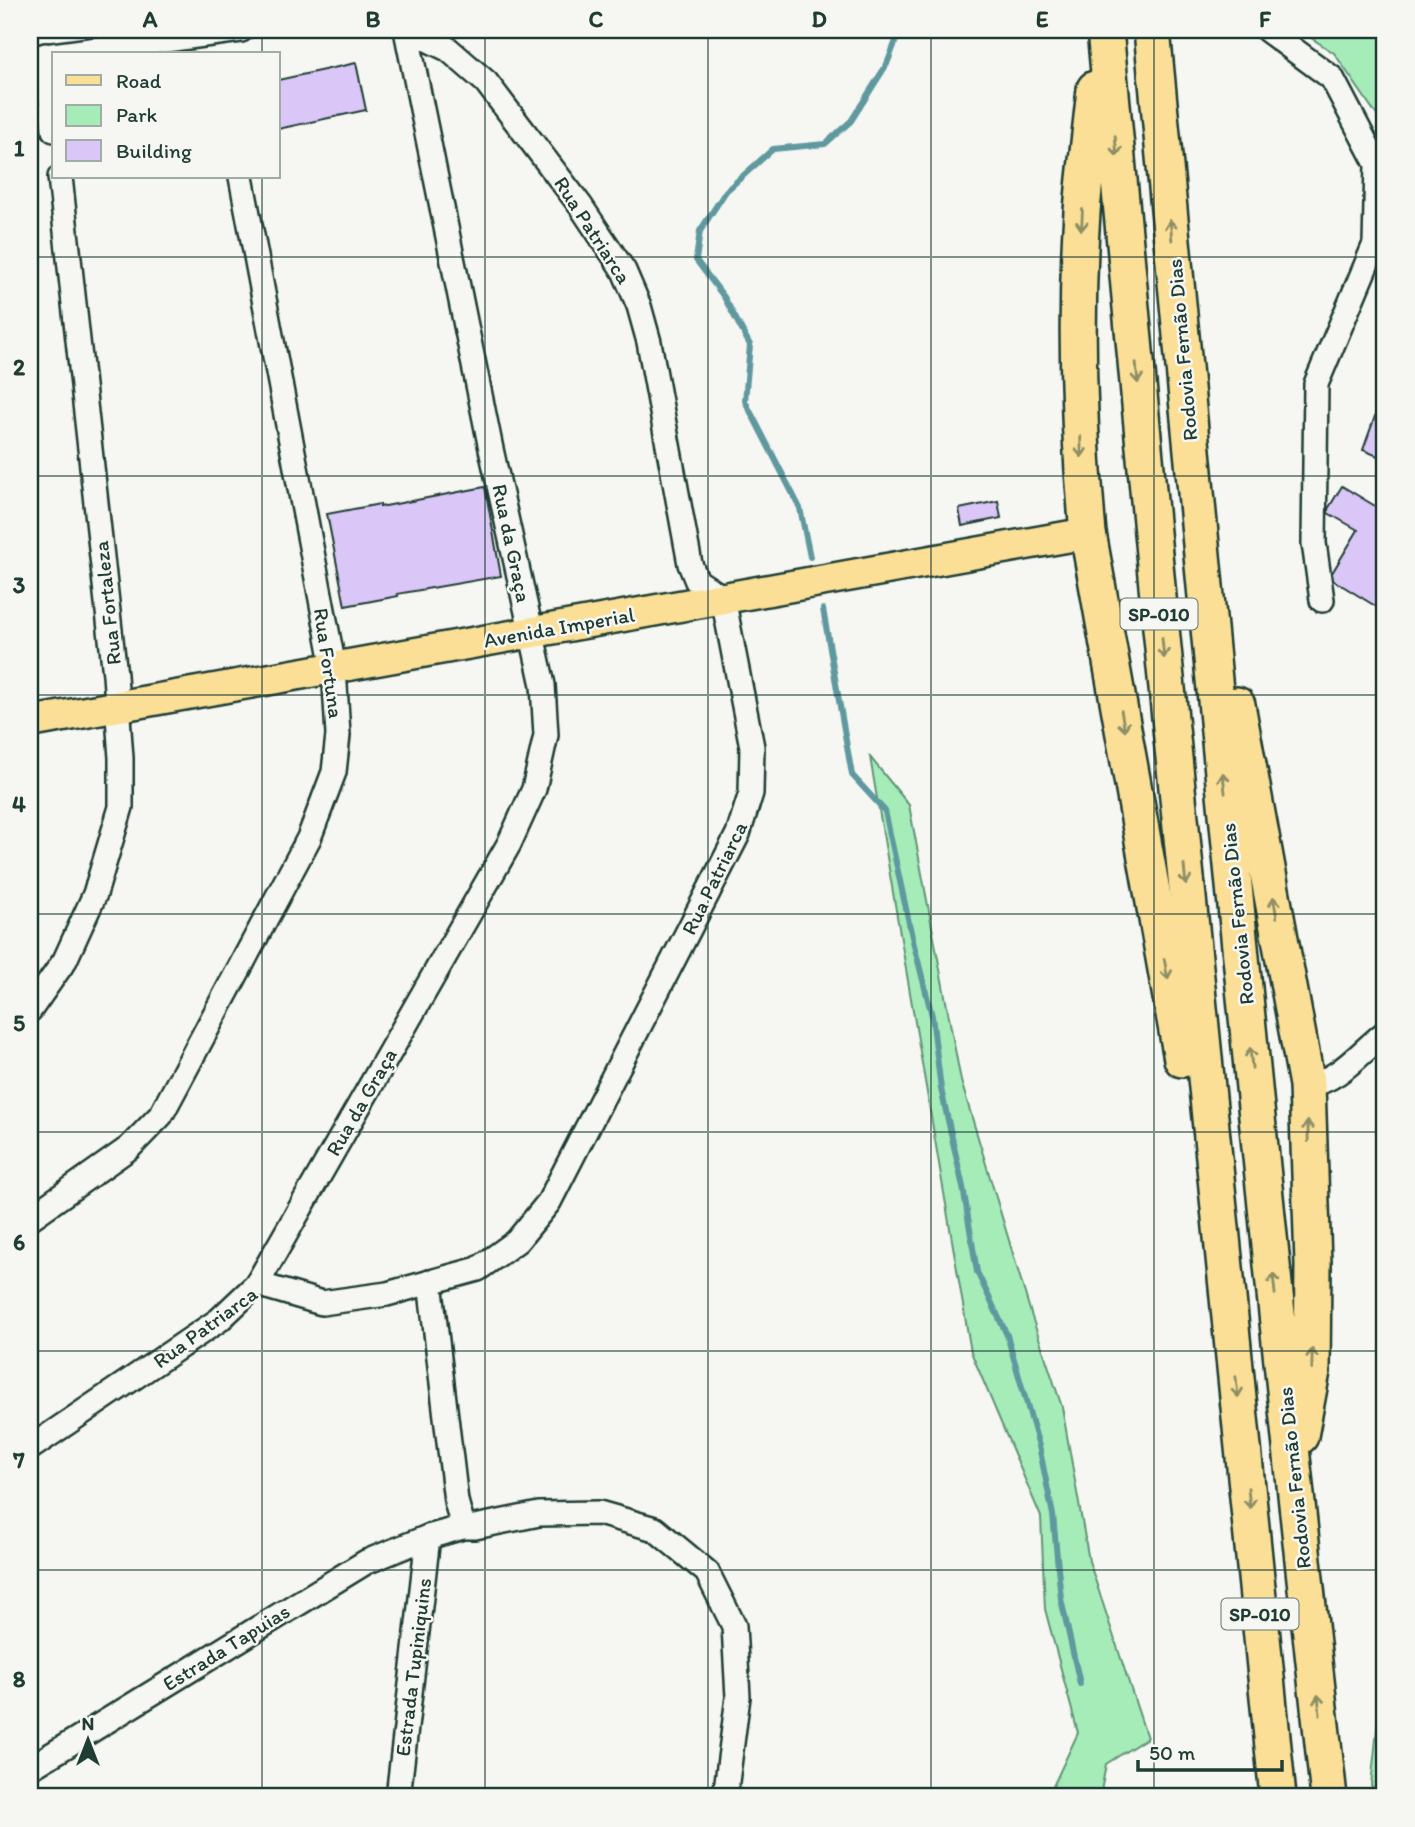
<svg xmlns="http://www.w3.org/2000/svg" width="1415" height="1827" viewBox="0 0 1415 1827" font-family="Itim,sans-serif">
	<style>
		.green { fill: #a5ecb9; stroke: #629476; stroke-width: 2 }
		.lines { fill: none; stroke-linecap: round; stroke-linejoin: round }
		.stream { stroke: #5e999f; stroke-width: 6 }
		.building { fill: #dac6f7; stroke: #1f3d34; stroke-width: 2 }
		.minor-casing { stroke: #1f3d34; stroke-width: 28 }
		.major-casing { stroke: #1f3d34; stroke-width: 35 }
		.highway-casing { stroke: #1f3d34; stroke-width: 40 }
		.minor { stroke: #f6f6f2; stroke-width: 23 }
		.major { stroke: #fbdf96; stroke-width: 30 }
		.highway { stroke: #fbdf96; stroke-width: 35 }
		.oneway { stroke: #8d8e65 }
		.grid { fill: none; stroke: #1f3d34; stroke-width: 2; stroke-opacity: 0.55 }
		.labels { text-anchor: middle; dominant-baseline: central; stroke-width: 5; stroke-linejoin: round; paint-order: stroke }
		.shield { fill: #f6f6f2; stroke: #60746d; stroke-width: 2 }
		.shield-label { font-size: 19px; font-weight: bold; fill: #1f3d34 }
		.street-label { font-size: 21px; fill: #1f3d34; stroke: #f6f6f2 }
		.neatline { fill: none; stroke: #1f3d34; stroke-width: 2.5 }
		.grid-label { font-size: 23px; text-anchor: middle; font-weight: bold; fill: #1f3d34 }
	</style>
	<rect width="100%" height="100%" fill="#f6f6f2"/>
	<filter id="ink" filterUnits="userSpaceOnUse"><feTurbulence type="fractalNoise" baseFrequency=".0143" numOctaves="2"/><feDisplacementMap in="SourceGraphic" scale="14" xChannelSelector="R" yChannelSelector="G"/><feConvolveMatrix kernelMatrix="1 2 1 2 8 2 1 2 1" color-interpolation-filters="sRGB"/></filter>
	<g filter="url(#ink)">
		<g class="green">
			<path d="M 1299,30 L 1385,30 L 1385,127 L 1334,53 Z"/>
			<path d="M 870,757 L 909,805 L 961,1081 L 1032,1317 L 1062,1407 L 1089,1561 L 1147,1738 L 1106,1764 L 1100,1797 L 1048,1797 L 1078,1733 L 1045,1609 L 1041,1517 L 971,1352 Z"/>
			<path d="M 1385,1656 L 1385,1797 L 1377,1797 L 1371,1785 Z"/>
		</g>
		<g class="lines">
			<g class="stream">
				<path d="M 810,557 L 800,508 L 745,401 L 750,345 L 724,297 L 696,260 L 700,231 L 726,191 L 773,149 L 825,144 L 851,121 L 887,64 L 900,30"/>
				<path d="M 823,609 L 852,775 L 885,811 L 912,937 L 932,1016 L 941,1089 L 963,1187 L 977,1272 L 1007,1335 L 1039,1446 L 1053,1515 L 1061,1599 L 1080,1684"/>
			</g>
		</g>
		<g class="building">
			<path d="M 356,63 L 366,110 L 278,129 L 278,80 Z"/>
			<path d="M 1383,394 L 1385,394 L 1385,459 L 1363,450 Z"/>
			<path d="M 1342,486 L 1385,512 L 1385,612 L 1333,580 L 1332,573 L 1358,530 L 1328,513 L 1328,509 Z"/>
			<path d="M 485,487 L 501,576 L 397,594 L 398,596 L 345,606 L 327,514 L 380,504 L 380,507 Z"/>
			<path d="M 998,501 L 1001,518 L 962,526 L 959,509 Z"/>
		</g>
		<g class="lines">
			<defs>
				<g id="minor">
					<path d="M 1267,30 L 1332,78 L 1377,164 L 1375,244 L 1316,384 L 1314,543 L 1322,600"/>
					<path d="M 46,55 L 54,130"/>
					<path d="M 30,58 L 241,30"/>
					<path d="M 30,1010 L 65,960 L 95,894 L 121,807 L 121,758 L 115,675 L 60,177"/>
					<path d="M 1307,1085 C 1338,1082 1361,1051 1385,1033"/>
					<path d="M 30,1218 L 129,1148 L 161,1115 L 309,838 L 334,772 L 338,735 L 334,668 L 241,177"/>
					<path d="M 430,1282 L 456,1501 L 463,1527"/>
					<path d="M 257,1284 L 509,844 L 534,789 L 546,735 L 543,685 L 491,449 L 406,30"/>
					<path d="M 30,1448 L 219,1320 L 257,1284 L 322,1303 L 387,1294 L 478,1269 L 517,1241 L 549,1202 L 738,834 L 751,793 L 752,747 L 723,598 L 697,581 L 690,564 L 649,342 L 639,306 L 624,271 L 580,205 L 486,82 L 448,49 L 408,30"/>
					<path d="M 30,1768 L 366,1562 L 428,1537 L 463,1527 L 475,1527 L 539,1514 L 599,1513 L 655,1529 L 707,1572 L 734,1626 L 738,1697 L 725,1797"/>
					<path d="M 398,1797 L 428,1537"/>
				</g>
				<path id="major" d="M 30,722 L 1088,533"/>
				<g id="highway">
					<path d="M 1105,30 L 1160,618 L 1278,1797"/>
					<path d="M 1152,30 C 1208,619 1263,1209 1329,1797"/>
					<path d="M 1095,89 C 1091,130 1085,171 1082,212 C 1075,318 1078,426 1088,533 L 1182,1059"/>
					<path d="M 1237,705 L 1307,1085 L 1313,1264 L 1312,1371 L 1300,1436"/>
				</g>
			</defs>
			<use href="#minor" class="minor-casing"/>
			<use href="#major" class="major-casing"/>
			<use href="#highway" class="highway-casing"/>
			<use href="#minor" class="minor"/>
			<use href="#major" class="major"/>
			<use href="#highway" class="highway"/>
		</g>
		<defs><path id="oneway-shaft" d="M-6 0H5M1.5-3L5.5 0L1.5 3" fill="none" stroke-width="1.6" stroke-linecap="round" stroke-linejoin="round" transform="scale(1.75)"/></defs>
		<g class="oneway">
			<use href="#oneway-shaft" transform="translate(1116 146) rotate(85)"/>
			<use href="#oneway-shaft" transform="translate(1082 220) rotate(93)"/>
			<use href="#oneway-shaft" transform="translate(1171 230) rotate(-95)"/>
			<use href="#oneway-shaft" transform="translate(1137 373) rotate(85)"/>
			<use href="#oneway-shaft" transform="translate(1081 447) rotate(88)"/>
			<use href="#oneway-shaft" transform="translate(1163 648) rotate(84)"/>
			<use href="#oneway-shaft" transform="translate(1123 721) rotate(80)"/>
			<use href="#oneway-shaft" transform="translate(1224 783) rotate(-96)"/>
			<use href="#oneway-shaft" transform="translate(1185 875) rotate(84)"/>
			<use href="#oneway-shaft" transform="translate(1275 907) rotate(-100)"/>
			<use href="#oneway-shaft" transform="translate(1166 969) rotate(80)"/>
			<use href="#oneway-shaft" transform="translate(1251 1058) rotate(-96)"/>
			<use href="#oneway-shaft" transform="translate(1308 1131) rotate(-91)"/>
			<use href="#oneway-shaft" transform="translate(1274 1284) rotate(-96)"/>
			<use href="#oneway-shaft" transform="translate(1312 1359) rotate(-89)"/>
			<use href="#oneway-shaft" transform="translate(1237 1387) rotate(84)"/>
			<use href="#oneway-shaft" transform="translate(1249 1498) rotate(84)"/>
			<use href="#oneway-shaft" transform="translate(1319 1705) rotate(-96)"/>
		</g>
	</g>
	<path class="grid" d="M 262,30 L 262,54M 485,30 L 485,1797M 708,30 L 708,1797M 931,30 L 931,1797M 1154,30 L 1154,1797M 262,177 L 262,1797M 30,257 L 1385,257M 30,476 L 1385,476M 30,695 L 1385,695M 30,914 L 1385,914M 30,1132 L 1385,1132M 30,1351 L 1385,1351M 30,1570 L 1385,1570"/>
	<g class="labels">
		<g class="shield">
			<rect x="1120.5" y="598.5" width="77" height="31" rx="5"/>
			<rect x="1221.5" y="1598.5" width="77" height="31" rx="5"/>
		</g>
		<g class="shield-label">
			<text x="1159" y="614">SP-010</text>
			<text x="1260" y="1614">SP-010</text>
		</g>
		<g class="street-label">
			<text transform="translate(593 230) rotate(57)">Rua Patriarca</text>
			<text transform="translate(1182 350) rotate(-95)">Rodovia Fernão Dias</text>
			<text transform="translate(512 543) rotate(78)">Rua da Graça</text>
			<text transform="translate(107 603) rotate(-96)">Rua Fortaleza</text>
			<text transform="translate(559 627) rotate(-10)">Avenida Imperial</text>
			<text transform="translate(329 663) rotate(82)">Rua Fortuna</text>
			<text transform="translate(714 878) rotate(-64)">Rua Patriarca</text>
			<text transform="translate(1237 914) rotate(-96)">Rodovia Fernão Dias</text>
			<text transform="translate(361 1102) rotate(-60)">Rua da Graça</text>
			<text transform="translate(205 1327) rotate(-36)">Rua Patriarca</text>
			<text transform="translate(1294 1478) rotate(-96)">Rodovia Fernão Dias</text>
			<text transform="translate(226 1647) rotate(-32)">Estrada Tapuias</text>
			<text transform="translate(413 1667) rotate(-83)">Estrada Tupiniquins</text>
		</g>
	</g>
	<rect width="1415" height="1827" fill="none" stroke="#f6f6f2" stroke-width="77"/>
	<rect x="52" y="52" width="228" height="126" fill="#f6f6f2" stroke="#a0aca6" stroke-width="2"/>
	<rect x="66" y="75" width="35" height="10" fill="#fbdf96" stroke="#a0aca6" stroke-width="2"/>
	<text x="116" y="88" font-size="21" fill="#1f3d34">Road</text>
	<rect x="66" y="105" width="35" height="21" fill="#a5ecb9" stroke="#a0aca6" stroke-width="2"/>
	<text x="116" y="122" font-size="21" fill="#1f3d34">Park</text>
	<rect x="66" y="140" width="35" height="21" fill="#dac6f7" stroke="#a0aca6" stroke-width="2"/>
	<text x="116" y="158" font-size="21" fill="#1f3d34">Building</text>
	<g transform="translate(88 1740)" stroke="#f6f6f2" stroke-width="5" paint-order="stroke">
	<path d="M0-5L12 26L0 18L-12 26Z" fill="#1f3d34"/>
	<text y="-10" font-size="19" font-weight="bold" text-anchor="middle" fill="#1f3d34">N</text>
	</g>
	<path d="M1138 1760v10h144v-10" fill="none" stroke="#1f3d34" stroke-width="3.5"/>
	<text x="1149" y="1760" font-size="21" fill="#1f3d34" stroke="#f6f6f2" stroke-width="5" paint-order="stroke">50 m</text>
	<rect x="38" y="38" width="1338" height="1750" class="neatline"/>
	<g class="grid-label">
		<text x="150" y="27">A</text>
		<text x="373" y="27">B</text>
		<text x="596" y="27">C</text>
		<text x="819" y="27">D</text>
		<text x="1042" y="27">E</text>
		<text x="1265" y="27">F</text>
		<text x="19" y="156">1</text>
		<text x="19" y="375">2</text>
		<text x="19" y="593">3</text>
		<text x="19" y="812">4</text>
		<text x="19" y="1031">5</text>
		<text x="19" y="1250">6</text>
		<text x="19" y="1468">7</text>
		<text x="19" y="1687">8</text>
	</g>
</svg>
